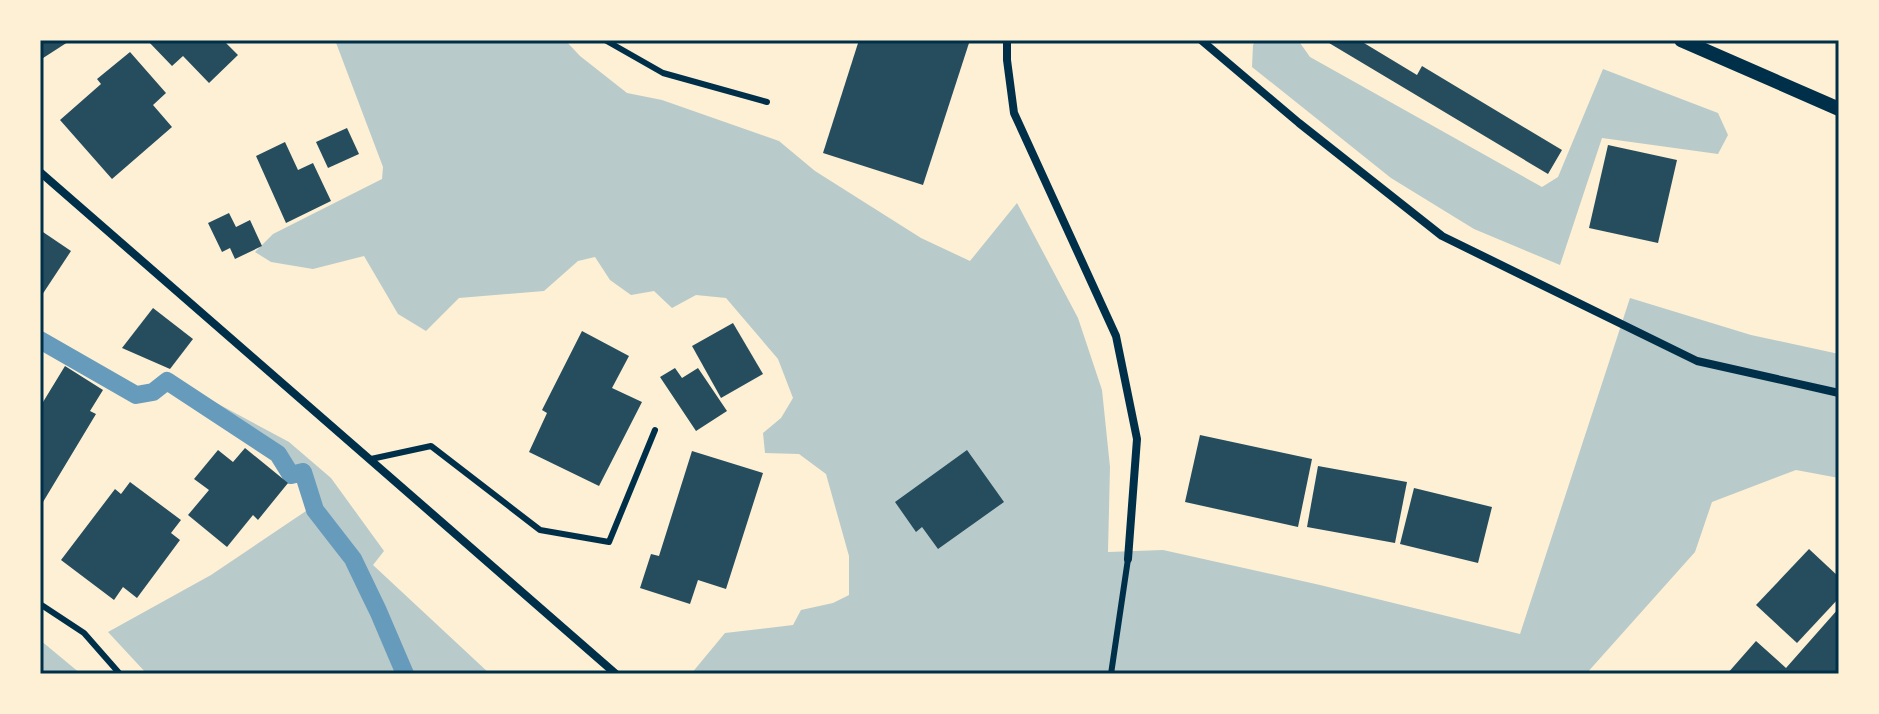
<svg xmlns="http://www.w3.org/2000/svg" width="1879" height="714" viewBox="0 0 1879 714" font-family="'DM Sans',sans-serif">
	<style>
		.green { fill: #b9caca }
		.lines { fill: none; stroke-linecap: round; stroke-linejoin: round }
		.stream { stroke: #669bbc; stroke-width: 18 }
		.building { fill: #264d5e }
		.service { stroke: #003049; stroke-width: 6 }
		.minor { stroke: #003049; stroke-width: 8 }
		.tertiary { stroke: #003049; stroke-width: 14 }
		.neatline { fill: none; stroke: #003049; stroke-width: 3 }
	</style>
	<rect width="100%" height="100%" fill="#fdf0d5"/>
	<g class="green">
		<path d="M 335,40 L 565,40 L 580,56 L 627,93 L 662,100 L 779,141 L 815,171 L 921,238 L 970,261 L 1017,203 L 1078,318 L 1102,390 L 1110,467 L 1108,552 L 1163,550 L 1320,585 L 1520,634 L 1630,298 L 1751,335 L 1839,354 L 1839,478 L 1796,470 L 1712,502 L 1695,552 L 1586,674 L 691,674 L 725,633 L 793,625 L 801,610 L 833,603 L 849,595 L 849,556 L 826,474 L 799,454 L 765,453 L 763,433 L 781,418 L 793,398 L 778,359 L 726,298 L 696,295 L 672,308 L 654,291 L 631,295 L 610,280 L 595,257 L 578,261 L 544,291 L 459,298 L 426,331 L 398,314 L 364,256 L 313,269 L 271,262 L 255,252 L 273,234 L 382,179 L 383,167 Z"/>
		<path d="M 1256,40 L 1298,40 L 1310,57 L 1542,187 L 1558,177 L 1603,69 L 1718,113 L 1728,135 L 1718,154 L 1602,138 L 1560,265 L 1474,229 L 1391,178 L 1252,67 L 1253,45 Z"/>
		<path d="M 209,399 L 289,442 L 331,478 L 384,551 L 373,565 L 490,674 L 409,674 L 356,557 L 317,510 L 306,470 L 292,474 L 280,452 L 207,403 Z"/>
		<path d="M 306,511 L 350,570 L 396,674 L 147,674 L 108,632 L 211,575 Z"/>
		<path d="M 40,640 L 81,674 L 40,674 Z"/>
	</g>
	<g class="lines">
		<path class="stream" d="M 40,340 L 136,395 L 153,392 L 167,381 L 278,454 L 291,475 L 303,472 L 315,510 L 353,559 L 378,611 L 405,674"/>
	</g>
	<g class="building">
		<path d="M 40,40 L 71,40 L 40,60 Z"/>
		<path d="M 147,40 L 223,40 L 238,55 L 209,83 L 183,56 L 172,66 Z"/>
		<path d="M 859,40 L 958,40 L 969,43 L 923,185 L 823,153 Z"/>
		<path d="M 1324,40 L 1359,40 L 1417,75 L 1422,66 L 1562,150 L 1548,174 Z"/>
		<path d="M 130,52 L 166,93 L 153,105 L 172,127 L 112,179 L 60,120 L 101,84 L 97,79 Z"/>
		<path d="M 347,128 L 359,154 L 328,168 L 316,142 Z"/>
		<path d="M 285,142 L 298,170 L 313,163 L 331,201 L 286,223 L 256,156 Z"/>
		<path d="M 1608,145 L 1677,160 L 1658,243 L 1589,228 Z"/>
		<path d="M 229,213 L 236,227 L 250,220 L 262,246 L 235,259 L 230,248 L 222,252 L 208,223 Z"/>
		<path d="M 40,230 L 71,251 L 40,298 Z"/>
		<path d="M 153,308 L 193,339 L 170,369 L 122,348 Z"/>
		<path d="M 733,323 L 763,374 L 721,398 L 692,346 Z"/>
		<path d="M 582,331 L 629,356 L 612,388 L 642,402 L 599,486 L 529,452 L 547,413 L 542,410 Z"/>
		<path d="M 65,366 L 103,390 L 90,411 L 96,414 L 40,507 L 40,407 Z"/>
		<path d="M 675,368 L 682,378 L 698,368 L 727,411 L 696,431 L 660,377 Z"/>
		<path d="M 1200,435 L 1312,459 L 1298,527 L 1185,502 Z"/>
		<path d="M 245,448 L 288,483 L 258,520 L 253,515 L 227,547 L 188,515 L 209,490 L 194,479 L 218,450 L 233,462 Z"/>
		<path d="M 967,450 L 1004,502 L 938,549 L 922,527 L 916,532 L 895,502 Z"/>
		<path d="M 692,451 L 763,473 L 726,589 L 698,580 L 690,604 L 640,588 L 651,554 L 659,556 Z"/>
		<path d="M 1318,466 L 1407,482 L 1395,543 L 1307,527 Z"/>
		<path d="M 130,482 L 181,520 L 171,533 L 180,540 L 137,598 L 123,587 L 114,600 L 61,560 L 115,489 L 121,494 Z"/>
		<path d="M 1414,488 L 1492,507 L 1478,563 L 1400,544 Z"/>
		<path d="M 1809,549 L 1839,577 L 1839,598 L 1797,643 L 1756,605 Z"/>
		<path d="M 1839,608 L 1839,674 L 1727,674 L 1756,641 L 1786,668 Z"/>
	</g>
	<g class="lines">
		<g class="service">
			<path d="M 605,40 L 663,73 L 767,102"/>
			<path d="M 371,459 L 431,446 L 540,530 L 609,542 L 655,430"/>
			<path d="M 40,604 L 84,633 L 120,674"/>
			<path d="M 1111,674 L 1128,559"/>
		</g>
		<g class="minor">
			<path d="M 1007,40 L 1007,60 L 1014,113 L 1116,336 L 1137,439 L 1128,559"/>
			<path d="M 1201,40 L 1299,123 L 1442,236 L 1697,361 L 1839,393"/>
			<path d="M 40,172 L 616,674"/>
		</g>
		<path class="tertiary" d="M 1681,40 L 1839,109"/>
	</g>
	<rect width="1879" height="714" fill="none" stroke="#fdf0d5" stroke-width="84"/>
	<rect x="42" y="42" width="1795" height="630" class="neatline"/>
</svg>
